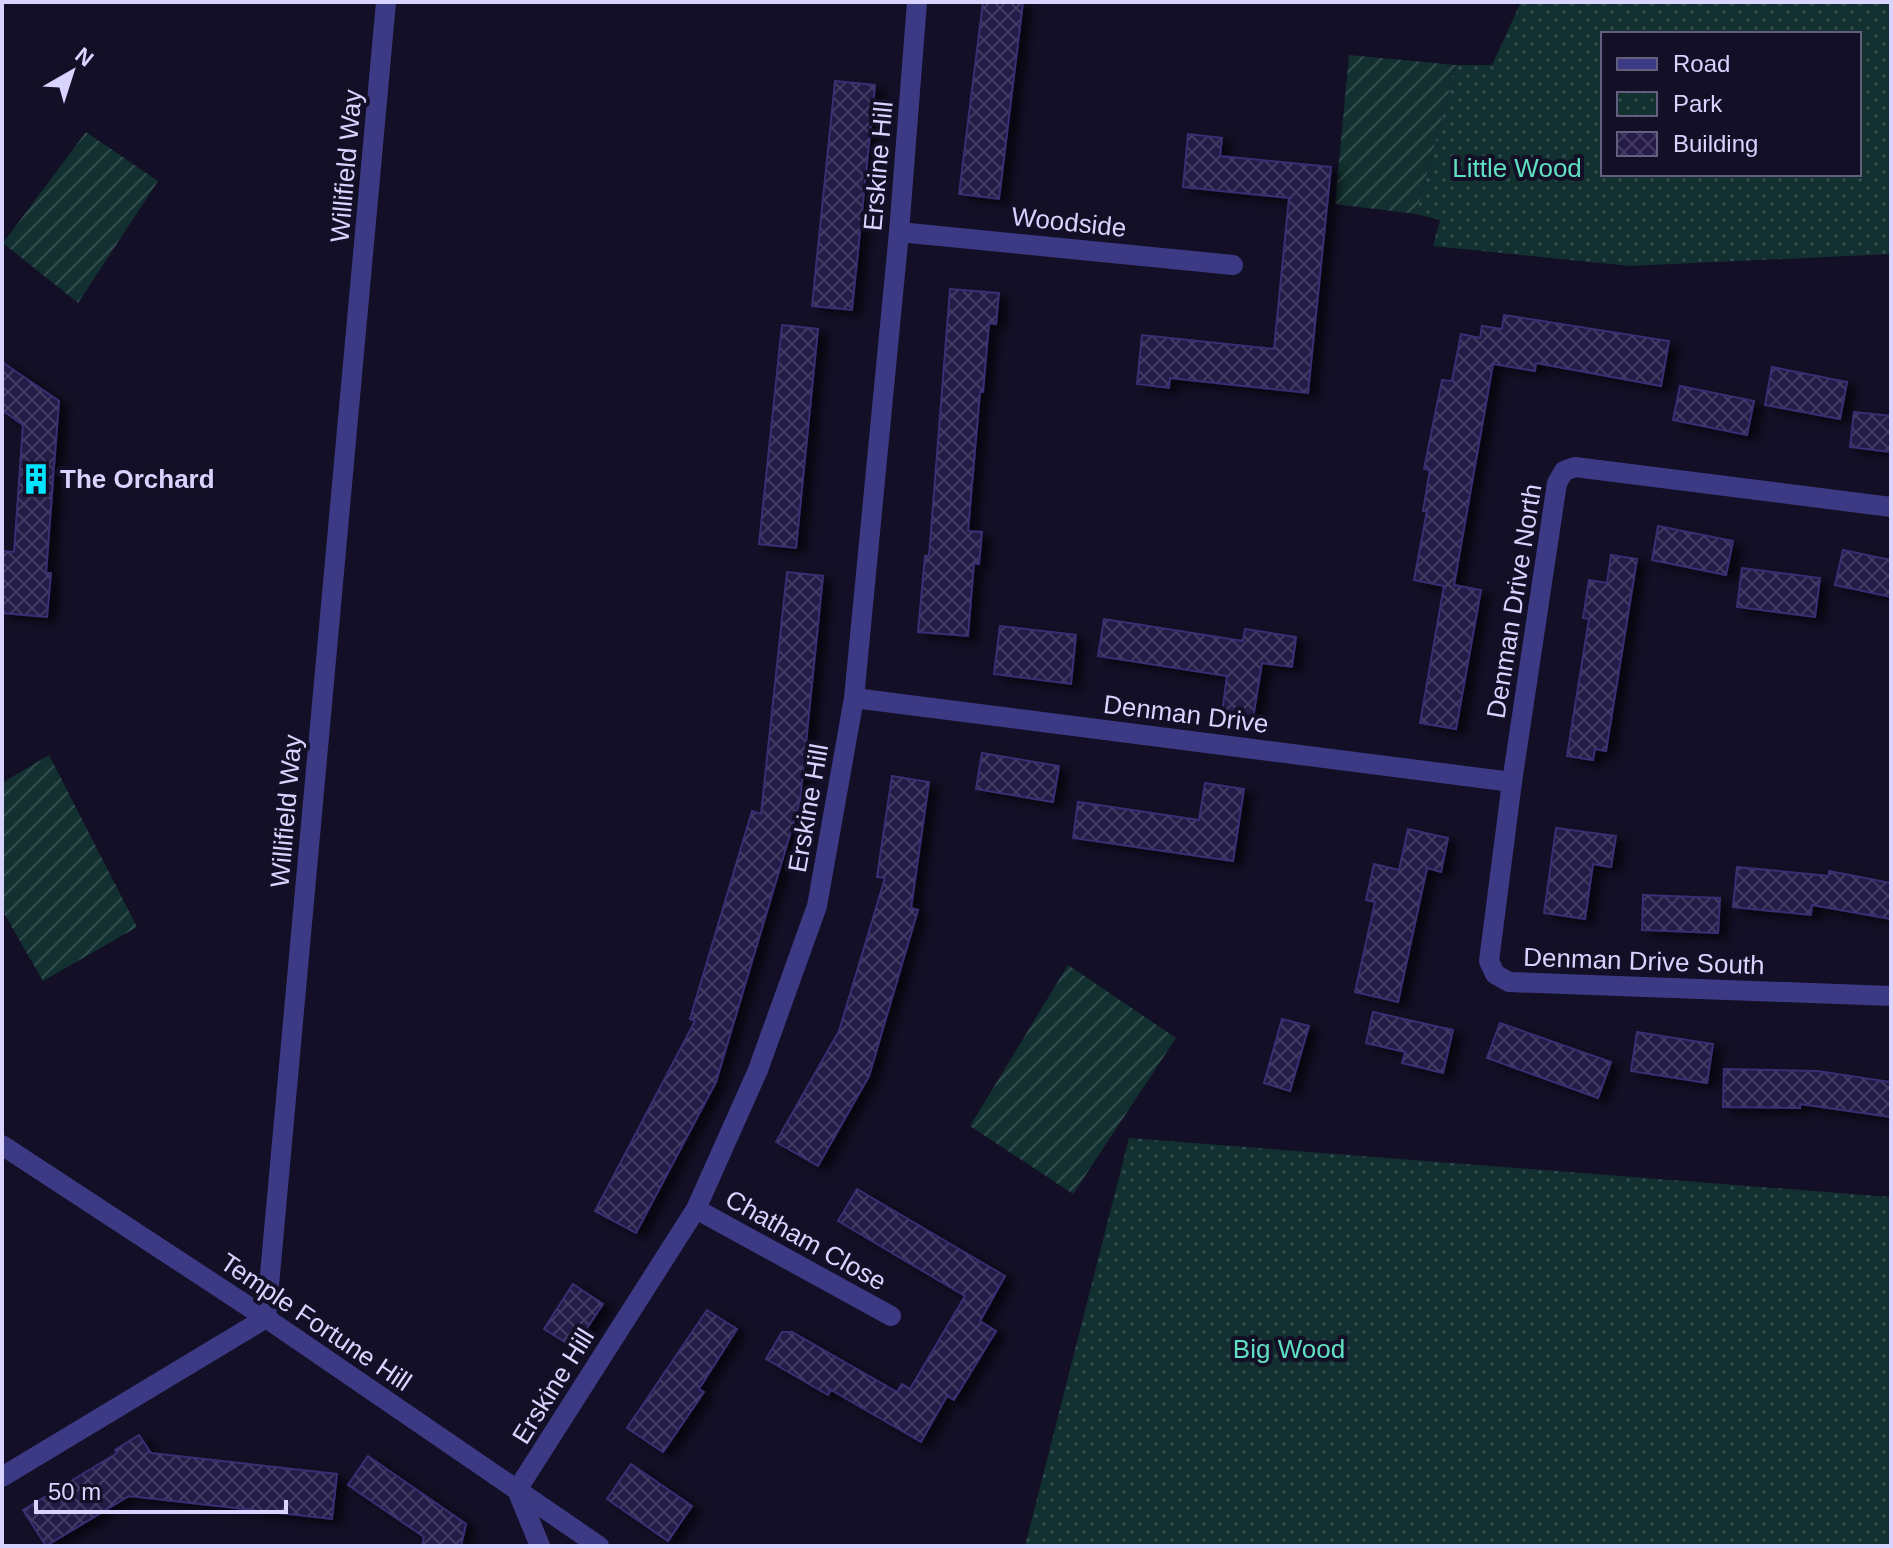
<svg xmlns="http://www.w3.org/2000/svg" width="1893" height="1548" viewBox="0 0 1893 1548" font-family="Helvetica,sans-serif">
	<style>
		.park { fill: url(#park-dots); fill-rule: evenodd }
		.garden { fill: url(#garden-furrows) }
		.building { fill: url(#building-cross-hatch); stroke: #3b2d73; stroke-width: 2; filter: url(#shadow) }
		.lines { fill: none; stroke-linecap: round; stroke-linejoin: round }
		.minor { stroke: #3d3a85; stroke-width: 20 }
		.labels { text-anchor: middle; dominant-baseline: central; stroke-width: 8; stroke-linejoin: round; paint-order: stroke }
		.street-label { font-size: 26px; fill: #d9d4ff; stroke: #130f26 }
		.park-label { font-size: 26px; fill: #5fe0c0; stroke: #130f26 }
		.poi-label { font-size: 26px; font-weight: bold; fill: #d9d4ff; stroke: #130f26; text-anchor: start }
	</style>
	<defs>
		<pattern id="park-dots" width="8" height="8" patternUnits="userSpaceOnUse" patternTransform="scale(2)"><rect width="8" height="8" fill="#12302f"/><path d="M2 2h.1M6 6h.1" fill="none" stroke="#344d4e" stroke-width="1.8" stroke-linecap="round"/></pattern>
		<pattern id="garden-furrows" width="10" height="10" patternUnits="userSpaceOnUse" patternTransform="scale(2)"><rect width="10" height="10" fill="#12302f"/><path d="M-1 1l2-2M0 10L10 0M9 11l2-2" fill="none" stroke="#344d4e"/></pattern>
		<pattern id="building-cross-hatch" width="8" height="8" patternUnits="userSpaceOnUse" patternTransform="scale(2)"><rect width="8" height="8" fill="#241b47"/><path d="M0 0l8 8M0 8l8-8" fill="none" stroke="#433b63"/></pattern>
		<filter id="shadow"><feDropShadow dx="9" dy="5" stdDeviation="4" flood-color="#0009"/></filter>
	</defs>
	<rect width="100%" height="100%" fill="#130f26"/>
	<g class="park">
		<path d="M 1521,2 L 1891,2 L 1891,254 L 1630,266 L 1433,246 L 1440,220 L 1416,214 L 1456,65 L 1492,65 ZM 1603,34 L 1859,34 L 1859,174 L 1603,174 Z"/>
		<path d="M 1129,1138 L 1891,1197 L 1891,1546 L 1025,1546 Z"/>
	</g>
	<g class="garden">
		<path d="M 1349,55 L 1456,65 L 1416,214 L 1335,204 Z"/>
		<path d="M 86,132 L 158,181 L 78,303 L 3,243 Z"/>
		<path d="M 49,755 L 137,927 L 43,981 L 2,910 L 2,783 Z"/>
		<path d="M 1068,965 L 1176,1038 L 1073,1194 L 970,1126 Z"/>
	</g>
	<g class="building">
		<path d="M 983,2 L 1023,2 L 999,199 L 959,194 Z"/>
		<path d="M 835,81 L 875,85 L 852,310 L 812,306 Z"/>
		<path d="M 1188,134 L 1222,138 L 1220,156 L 1331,167 L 1308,393 L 1170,378 L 1169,388 L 1137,384 L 1142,335 L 1274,349 L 1289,198 L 1183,187 Z"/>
		<path d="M 950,289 L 999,293 L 996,324 L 989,323 L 983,392 L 980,392 L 968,531 L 982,532 L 979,564 L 974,563 L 968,636 L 918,632 L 925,556 L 929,556 Z"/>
		<path d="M 1504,315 L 1669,341 L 1661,386 L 1536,363 L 1535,371 L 1493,364 L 1454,585 L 1481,590 L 1456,729 L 1420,723 L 1444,586 L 1414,580 L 1427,511 L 1423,511 L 1430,470 L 1424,469 L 1442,380 L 1452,381 L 1461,334 L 1480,338 L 1482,326 L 1502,329 Z"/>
		<path d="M 782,325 L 818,329 L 796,548 L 759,544 Z"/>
		<path d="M 2,362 L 59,401 L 46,573 L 51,573 L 47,617 L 2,613 L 2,551 L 14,552 L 23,425 L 2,410 Z"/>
		<path d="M 1772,367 L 1847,382 L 1840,419 L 1765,405 Z"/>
		<path d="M 1680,386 L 1754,401 L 1747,435 L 1673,420 Z"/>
		<path d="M 1854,412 L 1891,416 L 1891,452 L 1850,447 Z"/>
		<path d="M 1658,526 L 1733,541 L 1726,575 L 1652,560 Z"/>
		<path d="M 1843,550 L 1891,560 L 1891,597 L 1835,585 Z"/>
		<path d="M 1611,555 L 1637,559 L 1606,751 L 1595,749 L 1593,760 L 1567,756 L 1589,619 L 1583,618 L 1589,580 L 1607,583 Z"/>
		<path d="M 1742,568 L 1820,578 L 1815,617 L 1737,607 Z"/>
		<path d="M 787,572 L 823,576 L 800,801 L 716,1082 L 636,1233 L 595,1211 L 695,1021 L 690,1019 L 752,811 L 761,814 Z"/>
		<path d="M 1104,619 L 1243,641 L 1245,629 L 1296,637 L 1292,667 L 1262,663 L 1253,718 L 1222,713 L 1227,676 L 1098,656 Z"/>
		<path d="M 1000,626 L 1076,635 L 1071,684 L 994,674 Z"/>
		<path d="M 982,753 L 1059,766 L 1053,802 L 976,789 Z"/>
		<path d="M 892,776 L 929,782 L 911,908 L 918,910 L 869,1076 L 818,1166 L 776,1142 L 839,1031 L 885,878 L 877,877 Z"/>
		<path d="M 1205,783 L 1244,789 L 1233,861 L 1073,838 L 1078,802 L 1199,820 Z"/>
		<path d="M 1556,828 L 1616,836 L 1611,867 L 1593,864 L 1585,919 L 1544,913 Z"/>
		<path d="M 1408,829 L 1448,838 L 1441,872 L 1427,868 L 1398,1002 L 1355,992 L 1375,902 L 1366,900 L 1374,864 L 1399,870 Z"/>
		<path d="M 1737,867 L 1829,876 L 1829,871 L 1891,883 L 1891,919 L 1812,905 L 1811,915 L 1733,907 Z"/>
		<path d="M 1643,895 L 1720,898 L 1718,933 L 1642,930 Z"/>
		<path d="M 1373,1012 L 1453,1030 L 1443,1073 L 1402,1063 L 1405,1052 L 1366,1043 Z"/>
		<path d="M 1282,1019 L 1309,1026 L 1290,1091 L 1264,1083 Z"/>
		<path d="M 1500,1023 L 1611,1062 L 1598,1098 L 1487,1058 Z"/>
		<path d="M 1637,1032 L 1713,1044 L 1707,1083 L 1631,1071 Z"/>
		<path d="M 1724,1069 L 1817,1071 L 1891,1082 L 1891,1117 L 1800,1104 L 1800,1108 L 1723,1107 Z"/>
		<path d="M 857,1189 L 1005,1276 L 980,1321 L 996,1331 L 954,1400 L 947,1396 L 921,1442 L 831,1390 L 828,1395 L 766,1359 L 782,1332 L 792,1332 L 897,1392 L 902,1384 L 910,1389 L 965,1296 L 838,1221 Z"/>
		<path d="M 573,1284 L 603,1304 L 574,1348 L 544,1329 Z"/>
		<path d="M 707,1310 L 737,1329 L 699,1389 L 704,1392 L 663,1452 L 627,1428 Z"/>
		<path d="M 139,1435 L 151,1453 L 337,1474 L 332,1519 L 129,1496 L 46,1546 L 23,1510 L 117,1453 L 115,1450 Z"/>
		<path d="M 368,1456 L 466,1524 L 461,1546 L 422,1546 L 424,1537 L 348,1485 Z"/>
		<path d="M 631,1464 L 692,1506 L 668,1541 L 607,1499 Z"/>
	</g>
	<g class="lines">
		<g class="minor">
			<path d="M 899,232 L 1233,265"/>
			<path d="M 1891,507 L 1575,467 L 1564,471 L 1557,483 L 1512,782 L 1489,961 L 1495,974 L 1509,982 L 1891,996"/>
			<path d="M 854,698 L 1512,782"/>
			<path d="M 2,1145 L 266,1318 L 599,1546"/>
			<path d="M 696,1209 L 891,1316"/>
			<path d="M 2,1477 L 266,1318 L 386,2"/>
			<path d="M 540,1546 L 517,1490 L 696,1209 L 758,1070 L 817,906 L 854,698 L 899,232 L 917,2"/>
		</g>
	</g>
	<defs>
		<symbol id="building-bare" viewBox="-9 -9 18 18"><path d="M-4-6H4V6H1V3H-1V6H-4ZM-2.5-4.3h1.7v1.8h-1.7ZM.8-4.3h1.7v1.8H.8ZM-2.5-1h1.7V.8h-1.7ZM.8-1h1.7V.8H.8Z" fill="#00e5ff" stroke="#130f26" stroke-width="2.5" paint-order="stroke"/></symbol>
	</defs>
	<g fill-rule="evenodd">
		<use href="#building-bare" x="14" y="457" width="44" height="44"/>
	</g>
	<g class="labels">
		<g class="street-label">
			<text transform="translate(346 166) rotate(-85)">Willifield Way</text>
			<text transform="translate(878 166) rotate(-85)">Erskine Hill</text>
			<text transform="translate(1069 222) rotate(6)">Woodside</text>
			<text transform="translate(1514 601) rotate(-81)">Denman Drive North</text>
			<text transform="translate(1186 714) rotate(7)">Denman Drive</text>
			<text transform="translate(808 808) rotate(-80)">Erskine Hill</text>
			<text transform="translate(286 811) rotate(-85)">Willifield Way</text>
			<text transform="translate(1644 961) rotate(2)">Denman Drive South</text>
			<text transform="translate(806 1240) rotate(29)">Chatham Close</text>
			<text transform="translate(316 1322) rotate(34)">Temple Fortune Hill</text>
			<text transform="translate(553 1386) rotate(-58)">Erskine Hill</text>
		</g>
		<g class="park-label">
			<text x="1517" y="168">Little Wood</text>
			<text x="1289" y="1349">Big Wood</text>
		</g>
		<g class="poi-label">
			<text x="60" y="479">The Orchard</text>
		</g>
	</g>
	<rect width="1893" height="1548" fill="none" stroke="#d9d4ff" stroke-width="8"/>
	<rect x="1601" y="32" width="260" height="144" fill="#130f26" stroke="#625e7d" stroke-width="2"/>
	<rect x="1617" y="58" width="40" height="12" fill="#3d3a85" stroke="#625e7d" stroke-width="2"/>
	<text x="1673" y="72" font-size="24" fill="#d9d4ff">Road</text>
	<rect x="1617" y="92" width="40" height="24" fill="url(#park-dots)" stroke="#625e7d" stroke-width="2"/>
	<text x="1673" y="112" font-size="24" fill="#d9d4ff">Park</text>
	<rect x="1617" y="132" width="40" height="24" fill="url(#building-cross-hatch)" stroke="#625e7d" stroke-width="2"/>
	<text x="1673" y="152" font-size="24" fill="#d9d4ff">Building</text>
	<g transform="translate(72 72) rotate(39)" stroke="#130f26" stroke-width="6" paint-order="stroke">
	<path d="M0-6L14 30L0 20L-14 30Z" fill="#d9d4ff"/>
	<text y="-12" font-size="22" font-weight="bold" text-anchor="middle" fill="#d9d4ff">N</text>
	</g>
	<path d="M36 1500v12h250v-12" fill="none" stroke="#d9d4ff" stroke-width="4"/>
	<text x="48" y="1500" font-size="24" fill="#d9d4ff" stroke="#130f26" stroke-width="6" paint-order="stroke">50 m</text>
</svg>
